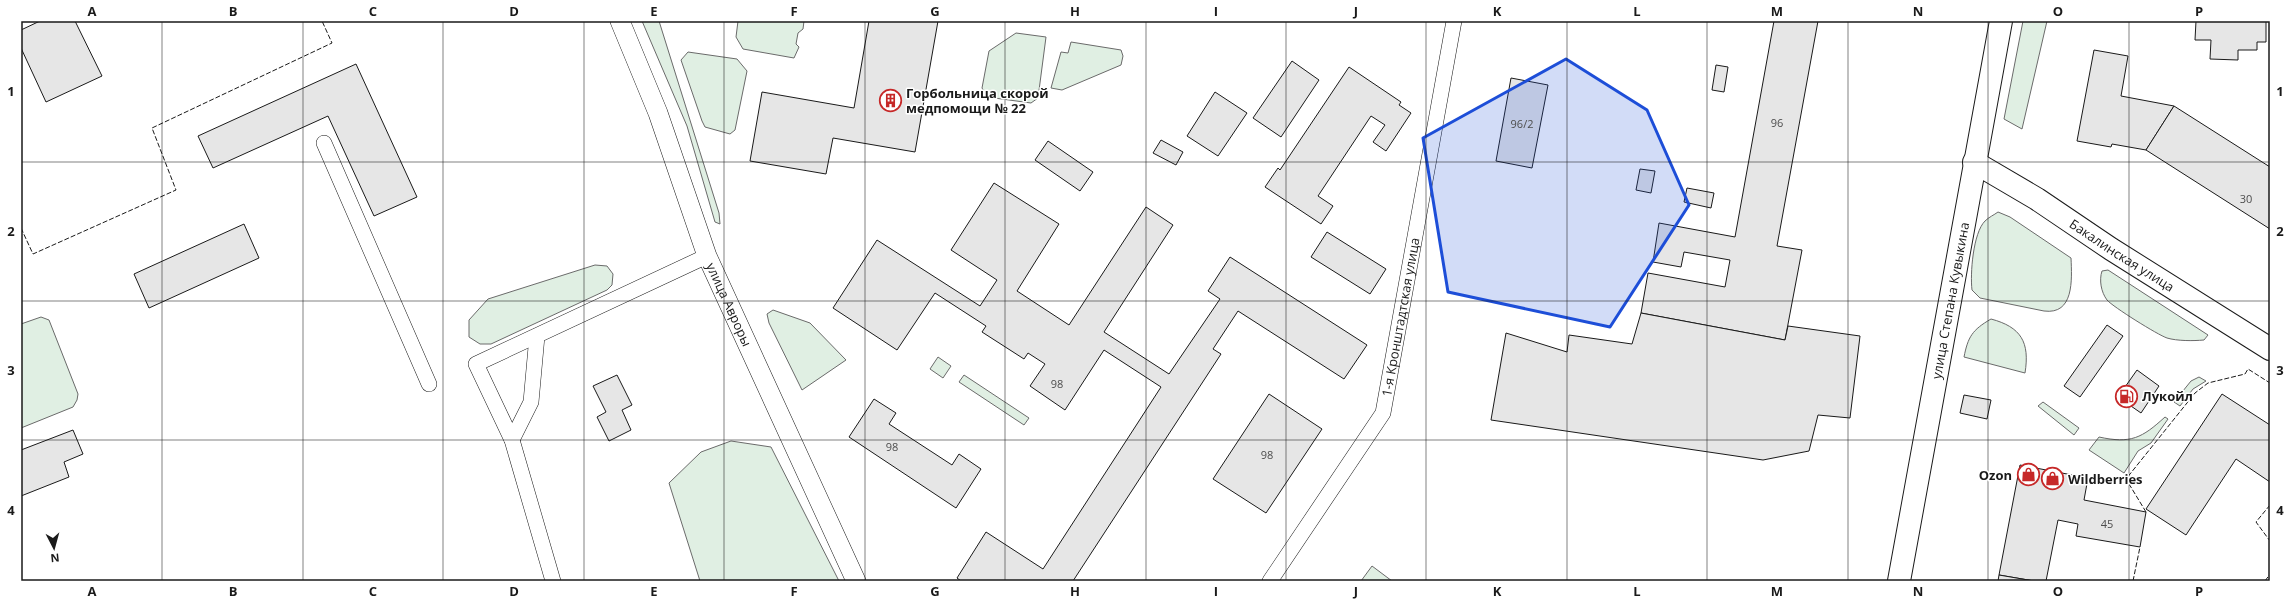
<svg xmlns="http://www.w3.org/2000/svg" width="2291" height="602" viewBox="0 0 2291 602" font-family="'Open Sans',sans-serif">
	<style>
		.green { fill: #e0efe3; stroke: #6a6a6a }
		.building { fill: #e6e6e6; stroke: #1a1a1a }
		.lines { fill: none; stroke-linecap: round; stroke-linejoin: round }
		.minor-casing { stroke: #1a1a1a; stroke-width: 16 }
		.tertiary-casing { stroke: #1a1a1a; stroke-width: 20 }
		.secondary-casing { stroke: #1a1a1a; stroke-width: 24 }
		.minor { stroke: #fff; stroke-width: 15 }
		.tertiary { stroke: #fff; stroke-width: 19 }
		.secondary { stroke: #fff; stroke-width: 22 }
		.fence { stroke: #1a1a1a; stroke-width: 1; stroke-dasharray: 5 2; stroke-linecap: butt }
		.marked { fill: #1d4ed8; fill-opacity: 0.2; stroke: #1d4ed8; stroke-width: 3; stroke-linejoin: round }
		.grid { fill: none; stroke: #1a1a1a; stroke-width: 1; stroke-opacity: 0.55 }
		.labels { text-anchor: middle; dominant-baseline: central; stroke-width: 3; stroke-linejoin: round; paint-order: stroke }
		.number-label { font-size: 11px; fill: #4d4d4d }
		.poi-label { font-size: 13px; font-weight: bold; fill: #1a1a1a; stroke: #fff; text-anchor: start }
		.street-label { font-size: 13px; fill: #1a1a1a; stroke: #fff }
		.neatline { fill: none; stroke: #1a1a1a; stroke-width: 1.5 }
		.grid-label { font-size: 13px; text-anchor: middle; font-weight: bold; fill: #1a1a1a }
	</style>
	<rect width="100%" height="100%" fill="#fff"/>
	<g class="green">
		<path d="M 642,21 L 659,21 L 719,213 L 720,224 L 715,222 L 687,126 Z"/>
		<path d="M 738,21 L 804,21 L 803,29 L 798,33 L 796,44 L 799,47 L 794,58 L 743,49 L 736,37 Z"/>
		<path d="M 2023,21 L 2047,21 L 2022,129 L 2004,119 Z"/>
		<path d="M 1016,33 L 1046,37 L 1038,98 L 1031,103 L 987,97 L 982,88 L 989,51 Z"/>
		<path d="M 1071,42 L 1121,50 L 1123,56 L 1121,65 L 1062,90 L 1051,88 L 1061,52 L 1068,53 Z"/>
		<path d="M 688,52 L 737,59 L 747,71 L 735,130 L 730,134 L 705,127 L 702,121 L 681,60 Z"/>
		<path d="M 1998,212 L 2010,217 L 2071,258 C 2072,280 2074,315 2044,311 L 1980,298 L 1972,290 C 1970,274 1973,233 1985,221 C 1989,217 1994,215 1998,212 Z"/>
		<path d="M 595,265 L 607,266 L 613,274 L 612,285 L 607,290 L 491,344 L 480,344 L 469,337 L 469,320 L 488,299 Z"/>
		<path d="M 2108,270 L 2208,335 L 2204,340 C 2193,341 2177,341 2167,338 C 2158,335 2113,307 2107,300 C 2101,292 2099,280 2102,271 Z"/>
		<path d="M 773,310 L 810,323 L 846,360 L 802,390 L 769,323 L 767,314 Z"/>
		<path d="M 41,317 L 49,320 L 78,394 L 77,400 L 73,407 L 21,428 L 21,324 Z"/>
		<path d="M 1991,319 C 2021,327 2030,342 2025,373 L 1964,357 C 1968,337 1972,330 1991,319 Z"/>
		<path d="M 938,357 L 951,366 L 943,378 L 930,369 Z"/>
		<path d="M 964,375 L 1029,418 L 1024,425 L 959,382 Z"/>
		<path d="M 2199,377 L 2206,381 L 2193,389 L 2180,406 L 2174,402 L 2191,381 Z"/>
		<path d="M 2043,402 L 2079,428 L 2074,435 L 2038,406 Z"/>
		<path d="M 2165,417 L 2168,419 L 2151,443 L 2138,451 L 2124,473 L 2089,450 L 2099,437 C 2131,444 2142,438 2165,417 Z"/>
		<path d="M 731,441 L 771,447 L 839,581 L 700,581 L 669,483 L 701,452 Z"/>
		<path d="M 1372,566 L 1392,581 L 1361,581 Z"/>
	</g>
	<g class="building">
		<path d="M 40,21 L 75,21 L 102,76 L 46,102 L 21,48 L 21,30 Z"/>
		<path d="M 869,21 L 938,21 L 915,152 L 833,138 L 826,174 L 750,161 L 762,92 L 854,108 Z"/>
		<path d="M 1774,21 L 1818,21 L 1777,246 L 1802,250 L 1785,340 L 1641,313 L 1648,273 L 1725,287 L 1730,260 L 1684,252 L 1681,267 L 1653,262 L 1659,223 L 1735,237 Z"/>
		<path d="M 2196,21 L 2266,21 L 2266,42 L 2257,42 L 2257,50 L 2238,50 L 2238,60 L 2210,59 L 2211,40 L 2195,40 Z"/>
		<path d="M 2094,50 L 2128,56 L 2121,96 L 2174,106 L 2146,150 L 2112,144 L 2111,147 L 2077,141 Z"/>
		<path d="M 1292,61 L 1319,80 L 1281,137 L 1253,118 Z"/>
		<path d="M 356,64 L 417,197 L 374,216 L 328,116 L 213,168 L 198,136 Z"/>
		<path d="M 1716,65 L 1728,67 L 1724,92 L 1712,90 Z"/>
		<path d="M 1349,67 L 1401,102 L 1399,105 L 1411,113 L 1386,151 L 1373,142 L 1385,125 L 1371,116 L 1318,196 L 1333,206 L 1321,224 L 1265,187 L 1278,168 L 1280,170 Z"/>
		<path d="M 1511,78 L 1548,85 L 1532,168 L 1496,161 Z"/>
		<path d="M 1215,92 L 1247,113 L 1218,156 L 1187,136 Z"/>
		<path d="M 2174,106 L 2270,167 L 2270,229 L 2146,150 Z"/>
		<path d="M 1161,140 L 1183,152 L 1176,165 L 1153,153 Z"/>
		<path d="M 1048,141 L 1093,172 L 1080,191 L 1035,160 Z"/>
		<path d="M 1640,169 L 1655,171 L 1651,193 L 1636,190 Z"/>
		<path d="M 994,183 L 1059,224 L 1017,291 L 1069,325 L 1146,207 L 1173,225 L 1104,332 L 1169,374 L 1220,299 L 1208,291 L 1230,257 L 1367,345 L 1344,379 L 1238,311 L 1213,349 L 1221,354 L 1073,581 L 961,581 L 957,578 L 986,532 L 1043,569 L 1161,387 L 1104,350 L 1065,410 L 1030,386 L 1045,364 L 1028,353 L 1024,359 L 982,332 L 986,326 L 935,293 L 897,350 L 833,308 L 877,240 L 980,306 L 997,280 L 951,250 Z"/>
		<path d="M 1687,188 L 1714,193 L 1711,208 L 1684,202 Z"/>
		<path d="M 244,224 L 259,258 L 149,308 L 134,274 Z"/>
		<path d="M 1327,232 L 1386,269 L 1370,294 L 1311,257 Z"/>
		<path d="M 1641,313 L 1785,340 L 1788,326 L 1860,336 L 1850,418 L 1818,415 L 1809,451 L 1763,460 L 1491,420 L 1506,333 L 1567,352 L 1569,335 L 1632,344 Z"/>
		<path d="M 2107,325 L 2123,336 L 2080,397 L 2064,386 Z"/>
		<path d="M 2137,370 L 2159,386 L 2141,413 L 2118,397 Z"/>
		<path d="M 617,375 L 632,405 L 622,410 L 631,430 L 609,441 L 597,417 L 606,412 L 593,386 Z"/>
		<path d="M 1269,394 L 1322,429 L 1266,513 L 1213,479 Z"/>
		<path d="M 2222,394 L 2270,425 L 2270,482 L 2236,459 L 2186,535 L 2146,509 Z"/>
		<path d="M 1964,395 L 1991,400 L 1987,419 L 1960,413 Z"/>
		<path d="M 874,399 L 896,413 L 889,424 L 952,465 L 959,454 L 981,469 L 956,508 L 849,437 Z"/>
		<path d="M 73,430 L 83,454 L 64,462 L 69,477 L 21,496 L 21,450 Z"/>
		<path d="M 2020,465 L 2088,478 L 2084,500 L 2146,512 L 2140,547 L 2076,536 L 2078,524 L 2058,520 L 2046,581 L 2034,581 L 1999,575 Z"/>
		<path d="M 1999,575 L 2034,581 L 1998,581 Z"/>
	</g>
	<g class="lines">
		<defs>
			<g id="minor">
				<path d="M 324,143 L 429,384"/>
				<path d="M 512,440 L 531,402 L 537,336"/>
				<path d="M 553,581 L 512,440 L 476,364 L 707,256"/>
				<path id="s1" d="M 1270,581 L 1383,413 L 1454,21"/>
			</g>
			<g id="tertiary">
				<path id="s2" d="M 620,21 L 658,113 L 707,256 L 856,581"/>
			</g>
			<g id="secondary">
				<path id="s3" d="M 1974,162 L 2037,199 L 2111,249 L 2270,349"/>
				<path id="s4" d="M 1899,581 L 2001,21"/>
			</g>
		</defs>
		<use href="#minor" class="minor-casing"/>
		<use href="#tertiary" class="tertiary-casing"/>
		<use href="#secondary" class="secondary-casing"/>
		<use href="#minor" class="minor"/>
		<use href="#tertiary" class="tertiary"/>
		<use href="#secondary" class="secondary"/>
		<g class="fence">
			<path d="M 21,228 L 33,254 L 176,190 L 152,128 L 332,43 L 322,21"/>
			<path d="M 2270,505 L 2256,522 L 2270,541"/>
			<path d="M 2146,512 L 2126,479 L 2195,393 L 2208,383 L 2245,374 L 2248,369 L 2270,383"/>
			<path d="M 2133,581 L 2140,547"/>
			<path d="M 2265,581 L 2270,574"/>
		</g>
	</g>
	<path class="marked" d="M 1566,59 L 1647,110 L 1689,205 L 1610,327 L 1448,292 L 1423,138 Z"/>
	<path class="grid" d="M 162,21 L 162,581M 303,21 L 303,581M 443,21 L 443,581M 584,21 L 584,581M 724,21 L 724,581M 865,21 L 865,581M 1005,21 L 1005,581M 1146,21 L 1146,581M 1286,21 L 1286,581M 1426,21 L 1426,581M 1567,21 L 1567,581M 1707,21 L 1707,581M 1848,21 L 1848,581M 1988,21 L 1988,581M 2129,21 L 2129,581M 21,162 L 2270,162M 21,301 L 2270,301M 21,440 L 2270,440"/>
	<defs>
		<symbol id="building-ring" viewBox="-11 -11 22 22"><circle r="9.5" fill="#fff" stroke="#c62828" stroke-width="1.5"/><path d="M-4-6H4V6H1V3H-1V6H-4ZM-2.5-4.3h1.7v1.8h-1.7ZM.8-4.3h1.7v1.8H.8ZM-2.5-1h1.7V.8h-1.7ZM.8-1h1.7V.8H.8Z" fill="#c62828"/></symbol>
		<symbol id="fuel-ring" viewBox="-11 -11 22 22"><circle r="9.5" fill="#fff" stroke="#c62828" stroke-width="1.5"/><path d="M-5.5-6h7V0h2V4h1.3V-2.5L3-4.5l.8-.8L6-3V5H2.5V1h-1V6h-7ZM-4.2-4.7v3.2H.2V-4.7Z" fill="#c62828"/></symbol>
		<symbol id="shop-ring" viewBox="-11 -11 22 22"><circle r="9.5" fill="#fff" stroke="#c62828" stroke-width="1.5"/><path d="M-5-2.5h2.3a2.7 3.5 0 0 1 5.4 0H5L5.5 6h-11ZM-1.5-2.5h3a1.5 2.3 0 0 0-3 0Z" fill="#c62828"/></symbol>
	</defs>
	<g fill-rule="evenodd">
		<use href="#building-ring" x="878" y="88" width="25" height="25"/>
		<use href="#fuel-ring" x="2114" y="384" width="25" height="25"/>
		<use href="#shop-ring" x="2016" y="462" width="25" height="25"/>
		<use href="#shop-ring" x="2040" y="466" width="25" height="25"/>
	</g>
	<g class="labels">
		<g class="number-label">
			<text x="1777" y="122">96</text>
			<text x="1522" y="123">96/2</text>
			<text x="2246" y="198">30</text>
			<text x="1057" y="383">98</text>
			<text x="892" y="446">98</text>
			<text x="1267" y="454">98</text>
			<text x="2107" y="523">45</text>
		</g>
		<g class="poi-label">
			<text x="906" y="93">Горбольница скорой<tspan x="906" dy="15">медпомощи № 22</tspan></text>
			<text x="2142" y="396">Лукойл</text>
			<text x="2012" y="475" text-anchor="end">Ozon</text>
			<text x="2068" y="479">Wildberries</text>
		</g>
		<g class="street-label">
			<text stroke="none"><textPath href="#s3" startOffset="175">Бакалинская улица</textPath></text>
			<text stroke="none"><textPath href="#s4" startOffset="285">улица Степана Кувыкина</textPath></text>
			<text stroke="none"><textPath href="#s2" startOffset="304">улица Авроры</textPath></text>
			<text stroke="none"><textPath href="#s1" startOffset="300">1-я Кронштадтская улица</textPath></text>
		</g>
	</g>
	<rect width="2291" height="602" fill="none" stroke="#ffffff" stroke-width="44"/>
	<g transform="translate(54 548) rotate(174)" stroke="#ffffff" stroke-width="3" paint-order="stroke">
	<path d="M0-3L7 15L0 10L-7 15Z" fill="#1a1a1a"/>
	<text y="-6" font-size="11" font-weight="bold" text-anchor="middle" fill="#1a1a1a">N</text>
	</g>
	<rect x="22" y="22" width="2247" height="558" class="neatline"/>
	<g class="grid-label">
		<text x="92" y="16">A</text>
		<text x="233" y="16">B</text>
		<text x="373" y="16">C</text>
		<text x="514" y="16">D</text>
		<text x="654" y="16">E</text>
		<text x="794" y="16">F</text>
		<text x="935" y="16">G</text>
		<text x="1075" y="16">H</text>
		<text x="1216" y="16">I</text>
		<text x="1356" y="16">J</text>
		<text x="1497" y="16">K</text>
		<text x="1637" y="16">L</text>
		<text x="1777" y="16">M</text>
		<text x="1918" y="16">N</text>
		<text x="2058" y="16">O</text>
		<text x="2199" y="16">P</text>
		<text x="11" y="96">1</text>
		<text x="2280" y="96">1</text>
		<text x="11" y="236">2</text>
		<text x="2280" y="236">2</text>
		<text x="11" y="375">3</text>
		<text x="2280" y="375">3</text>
		<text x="11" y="515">4</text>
		<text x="2280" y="515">4</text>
		<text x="92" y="596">A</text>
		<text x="233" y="596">B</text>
		<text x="373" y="596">C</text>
		<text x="514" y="596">D</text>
		<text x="654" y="596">E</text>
		<text x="794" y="596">F</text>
		<text x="935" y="596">G</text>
		<text x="1075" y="596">H</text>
		<text x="1216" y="596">I</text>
		<text x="1356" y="596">J</text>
		<text x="1497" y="596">K</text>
		<text x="1637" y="596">L</text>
		<text x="1777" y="596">M</text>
		<text x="1918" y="596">N</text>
		<text x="2058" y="596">O</text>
		<text x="2199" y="596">P</text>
	</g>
</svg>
